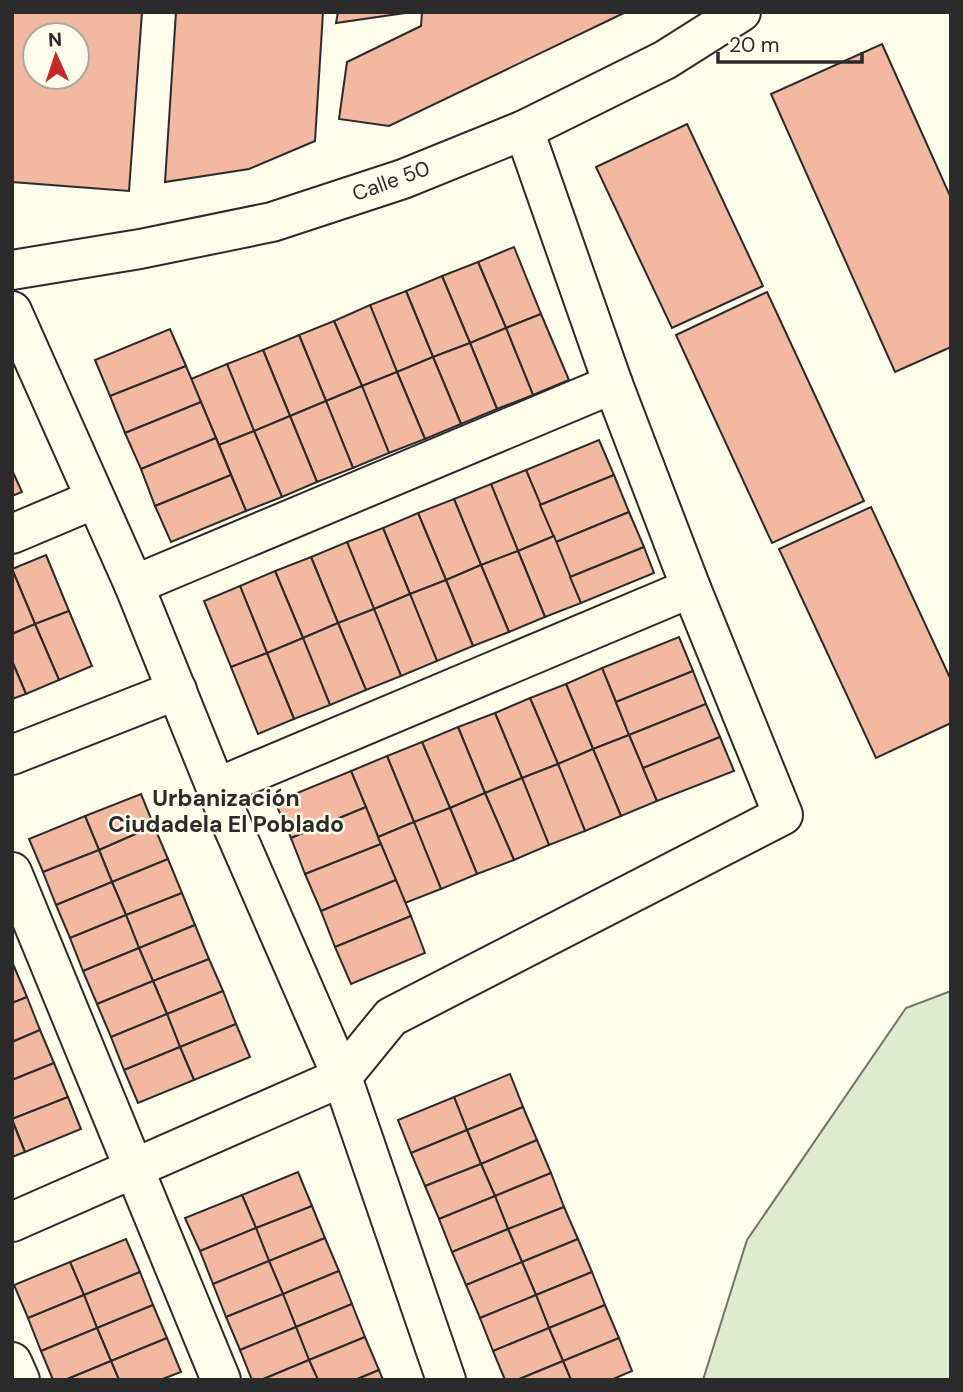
<svg xmlns="http://www.w3.org/2000/svg" width="963" height="1392" viewBox="0 0 963 1392" font-family="'DM Sans',sans-serif">
	<style>
		.green { fill: #deebd1; stroke: #74746e; stroke-width: 2 }
		.building { fill: #f2b8a0; stroke: #2b2b2b; stroke-width: 2; fill-rule: evenodd }
		.lines { fill: none; stroke-linecap: round; stroke-linejoin: round }
		.street-casing { stroke: #2b2b2b; stroke-width: 42 }
		.secondary-casing { stroke: #2b2b2b; stroke-width: 42 }
		.street { stroke: #fdfbea; stroke-width: 38 }
		.secondary { stroke: #fdfbea; stroke-width: 38 }
		.labels { text-anchor: middle; dominant-baseline: central; stroke-width: 5; stroke-linejoin: round; paint-order: stroke }
		.street-label { font-size: 21px; fill: #2b2b2b; stroke: #fdfbea }
		.neighbourhood-label { font-size: 23px; font-weight: bold; fill: #2b2b2b; stroke: #fdfbea }
	</style>
	<rect width="100%" height="100%" fill="#fdfbea"/>
	<path class="green" d="M 951,991 L 951,1380 L 703,1380 L 747,1240 L 906,1008 Z"/>
	<g class="building">
		<path d="M 12,12 L 142,12 L 129,191 L 12,182 ZM 35,35 L 77,35 L 77,77 L 35,77 Z"/>
		<path d="M 176,12 L 323,12 L 315,141 L 249,169 L 165,182 Z"/>
		<path d="M 338,12 L 412,12 L 336,23 Z"/>
		<path d="M 422,12 L 626,12 L 389,126 L 339,119 L 347,62 L 421,26 Z"/>
		<path d="M 882,44 L 951,198 L 951,347 L 895,372 L 771,94 Z"/>
		<path d="M 687,124 L 763,286 L 672,328 L 596,167 Z"/>
		<path d="M 514,247 L 541,314 L 506,328 L 478,262 Z"/>
		<path d="M 478,262 L 506,328 L 470,343 L 442,276 Z"/>
		<path d="M 442,276 L 470,343 L 433,357 L 406,291 Z"/>
		<path d="M 406,291 L 433,357 L 397,372 L 370,305 Z"/>
		<path d="M 767,292 L 864,501 L 772,543 L 676,335 Z"/>
		<path d="M 370,305 L 397,372 L 362,386 L 334,321 Z"/>
		<path d="M 541,314 L 569,380 L 533,395 L 506,328 Z"/>
		<path d="M 334,321 L 362,386 L 326,401 L 299,335 Z"/>
		<path d="M 506,328 L 533,395 L 497,409 L 470,343 Z"/>
		<path d="M 170,329 L 186,366 L 110,396 L 95,360 Z"/>
		<path d="M 299,335 L 326,401 L 290,416 L 263,350 Z"/>
		<path d="M 470,343 L 497,409 L 461,424 L 433,357 Z"/>
		<path d="M 263,350 L 290,416 L 254,431 L 227,364 Z"/>
		<path d="M 433,357 L 461,424 L 425,439 L 397,372 Z"/>
		<path d="M 227,364 L 254,431 L 219,445 L 191,379 Z"/>
		<path d="M 186,366 L 201,402 L 125,433 L 110,396 Z"/>
		<path d="M 397,372 L 425,439 L 389,453 L 362,386 Z"/>
		<path d="M 362,386 L 389,453 L 353,468 L 326,401 Z"/>
		<path d="M 326,401 L 353,468 L 317,482 L 290,416 Z"/>
		<path d="M 201,402 L 216,438 L 141,469 L 125,433 Z"/>
		<path d="M 290,416 L 317,482 L 282,497 L 254,431 Z"/>
		<path d="M 254,431 L 282,497 L 246,511 L 219,445 Z"/>
		<path d="M 216,438 L 231,475 L 155,506 L 141,469 Z"/>
		<path d="M 599,440 L 614,475 L 540,505 L 526,470 Z"/>
		<path d="M 12,470 L 22,492 L 12,496 Z"/>
		<path d="M 526,470 L 554,536 L 518,551 L 491,484 Z"/>
		<path d="M 231,475 L 246,511 L 171,542 L 155,506 Z"/>
		<path d="M 614,475 L 629,512 L 556,542 L 540,505 Z"/>
		<path d="M 491,484 L 518,551 L 481,565 L 454,499 Z"/>
		<path d="M 454,499 L 481,565 L 446,580 L 418,513 Z"/>
		<path d="M 871,507 L 951,680 L 951,723 L 876,758 L 779,549 Z"/>
		<path d="M 629,512 L 644,547 L 570,577 L 556,542 Z"/>
		<path d="M 418,513 L 446,580 L 410,594 L 383,528 Z"/>
		<path d="M 383,528 L 410,594 L 374,609 L 347,542 Z"/>
		<path d="M 554,536 L 581,603 L 545,617 L 518,551 Z"/>
		<path d="M 347,542 L 374,609 L 338,623 L 311,557 Z"/>
		<path d="M 644,547 L 654,573 L 581,603 L 570,577 Z"/>
		<path d="M 518,551 L 545,617 L 509,632 L 481,565 Z"/>
		<path d="M 46,555 L 69,611 L 35,624 L 12,569 Z"/>
		<path d="M 311,557 L 338,623 L 303,638 L 275,571 Z"/>
		<path d="M 481,565 L 509,632 L 473,646 L 446,580 Z"/>
		<path d="M 12,569 L 35,624 L 12,634 Z"/>
		<path d="M 275,571 L 303,638 L 267,653 L 240,586 Z"/>
		<path d="M 446,580 L 473,646 L 437,661 L 410,594 Z"/>
		<path d="M 240,586 L 267,653 L 231,667 L 204,601 Z"/>
		<path d="M 410,594 L 437,661 L 401,676 L 374,609 Z"/>
		<path d="M 374,609 L 401,676 L 366,690 L 338,623 Z"/>
		<path d="M 69,611 L 92,666 L 59,680 L 35,624 Z"/>
		<path d="M 338,623 L 366,690 L 330,705 L 303,638 Z"/>
		<path d="M 35,624 L 59,680 L 26,694 L 12,661 L 12,634 Z"/>
		<path d="M 679,637 L 693,671 L 616,702 L 602,668 Z"/>
		<path d="M 303,638 L 330,705 L 294,719 L 267,653 Z"/>
		<path d="M 267,653 L 294,719 L 258,734 L 231,667 Z"/>
		<path d="M 12,661 L 26,694 L 12,699 Z"/>
		<path d="M 602,668 L 629,735 L 593,749 L 566,684 Z"/>
		<path d="M 693,671 L 706,704 L 629,735 L 616,702 Z"/>
		<path d="M 566,684 L 593,749 L 558,764 L 530,698 Z"/>
		<path d="M 530,698 L 558,764 L 522,778 L 495,713 Z"/>
		<path d="M 706,704 L 720,737 L 643,768 L 629,735 Z"/>
		<path d="M 495,713 L 522,778 L 485,793 L 458,727 Z"/>
		<path d="M 458,727 L 485,793 L 450,808 L 422,742 Z"/>
		<path d="M 629,735 L 657,801 L 621,816 L 593,749 Z"/>
		<path d="M 720,737 L 734,771 L 657,801 L 643,768 Z"/>
		<path d="M 422,742 L 450,808 L 414,822 L 387,756 Z"/>
		<path d="M 593,749 L 621,816 L 585,831 L 558,764 Z"/>
		<path d="M 387,756 L 414,822 L 378,837 L 351,771 Z"/>
		<path d="M 558,764 L 585,831 L 549,845 L 522,778 Z"/>
		<path d="M 351,771 L 366,807 L 291,838 L 275,802 Z"/>
		<path d="M 522,778 L 549,845 L 514,860 L 485,793 Z"/>
		<path d="M 485,793 L 514,860 L 477,874 L 450,808 Z"/>
		<path d="M 141,794 L 154,826 L 99,850 L 85,816 Z"/>
		<path d="M 366,807 L 381,844 L 305,874 L 291,838 Z"/>
		<path d="M 450,808 L 477,874 L 441,889 L 414,822 Z"/>
		<path d="M 85,816 L 99,850 L 43,872 L 29,839 Z"/>
		<path d="M 414,822 L 441,889 L 405,903 L 378,837 Z"/>
		<path d="M 154,826 L 168,859 L 112,882 L 99,850 Z"/>
		<path d="M 381,844 L 396,880 L 321,911 L 305,874 Z"/>
		<path d="M 99,850 L 112,882 L 56,905 L 43,872 Z"/>
		<path d="M 168,859 L 182,893 L 126,915 L 112,882 Z"/>
		<path d="M 396,880 L 411,916 L 335,947 L 321,911 Z"/>
		<path d="M 112,882 L 126,915 L 70,938 L 56,905 Z"/>
		<path d="M 182,893 L 195,925 L 139,948 L 126,915 Z"/>
		<path d="M 126,915 L 139,948 L 83,971 L 70,938 Z"/>
		<path d="M 411,916 L 425,953 L 351,984 L 335,947 Z"/>
		<path d="M 195,925 L 209,959 L 153,981 L 139,948 Z"/>
		<path d="M 139,948 L 153,981 L 97,1004 L 83,971 Z"/>
		<path d="M 209,959 L 223,991 L 167,1014 L 153,981 Z"/>
		<path d="M 13,964 L 27,997 L 12,1003 L 12,965 Z"/>
		<path d="M 153,981 L 167,1014 L 111,1037 L 97,1004 Z"/>
		<path d="M 223,991 L 236,1024 L 180,1047 L 167,1014 Z"/>
		<path d="M 27,997 L 40,1030 L 12,1042 L 12,1003 Z"/>
		<path d="M 167,1014 L 180,1047 L 124,1070 L 111,1037 Z"/>
		<path d="M 236,1024 L 250,1057 L 194,1080 L 180,1047 Z"/>
		<path d="M 40,1030 L 54,1063 L 12,1080 L 12,1042 Z"/>
		<path d="M 180,1047 L 194,1080 L 138,1103 L 124,1070 Z"/>
		<path d="M 54,1063 L 68,1097 L 12,1119 L 12,1080 Z"/>
		<path d="M 510,1074 L 523,1107 L 467,1130 L 454,1097 Z"/>
		<path d="M 68,1097 L 81,1129 L 25,1152 L 12,1119 Z"/>
		<path d="M 454,1097 L 467,1130 L 411,1153 L 398,1120 Z"/>
		<path d="M 523,1107 L 537,1140 L 481,1164 L 467,1130 Z"/>
		<path d="M 12,1120 L 25,1152 L 12,1157 Z"/>
		<path d="M 467,1130 L 481,1164 L 425,1186 L 411,1153 Z"/>
		<path d="M 537,1140 L 551,1173 L 495,1196 L 481,1164 Z"/>
		<path d="M 481,1164 L 495,1196 L 439,1219 L 425,1186 Z"/>
		<path d="M 298,1172 L 312,1206 L 256,1228 L 242,1195 Z"/>
		<path d="M 551,1173 L 564,1207 L 508,1229 L 495,1196 Z"/>
		<path d="M 242,1195 L 256,1228 L 200,1251 L 185,1218 Z"/>
		<path d="M 495,1196 L 508,1229 L 452,1252 L 439,1219 Z"/>
		<path d="M 312,1206 L 325,1238 L 269,1261 L 256,1228 Z"/>
		<path d="M 564,1207 L 578,1239 L 522,1262 L 508,1229 Z"/>
		<path d="M 256,1228 L 269,1261 L 213,1284 L 200,1251 Z"/>
		<path d="M 508,1229 L 522,1262 L 466,1285 L 452,1252 Z"/>
		<path d="M 325,1238 L 339,1271 L 283,1294 L 269,1261 Z"/>
		<path d="M 126,1239 L 140,1272 L 84,1295 L 70,1262 Z"/>
		<path d="M 578,1239 L 592,1272 L 536,1295 L 522,1262 Z"/>
		<path d="M 269,1261 L 283,1294 L 226,1317 L 213,1284 Z"/>
		<path d="M 70,1262 L 84,1295 L 28,1318 L 14,1285 Z"/>
		<path d="M 522,1262 L 536,1295 L 480,1318 L 466,1285 Z"/>
		<path d="M 339,1271 L 352,1304 L 296,1327 L 283,1294 Z"/>
		<path d="M 140,1272 L 153,1305 L 97,1328 L 84,1295 Z"/>
		<path d="M 592,1272 L 605,1305 L 549,1328 L 536,1295 Z"/>
		<path d="M 283,1294 L 296,1327 L 240,1350 L 226,1317 Z"/>
		<path d="M 84,1295 L 97,1328 L 41,1351 L 28,1318 Z"/>
		<path d="M 536,1295 L 549,1328 L 493,1351 L 480,1318 Z"/>
		<path d="M 352,1304 L 365,1337 L 309,1360 L 296,1327 Z"/>
		<path d="M 153,1305 L 167,1338 L 111,1361 L 97,1328 Z"/>
		<path d="M 605,1305 L 619,1338 L 563,1361 L 549,1328 Z"/>
		<path d="M 296,1327 L 309,1360 L 261,1380 L 252,1380 L 240,1350 Z"/>
		<path d="M 97,1328 L 111,1361 L 65,1380 L 53,1380 L 41,1351 Z"/>
		<path d="M 549,1328 L 563,1361 L 517,1380 L 505,1380 L 493,1351 Z"/>
		<path d="M 365,1337 L 379,1370 L 355,1380 L 318,1380 L 309,1360 Z"/>
		<path d="M 167,1338 L 181,1372 L 160,1380 L 119,1380 L 111,1361 Z"/>
		<path d="M 619,1338 L 632,1371 L 611,1380 L 571,1380 L 563,1361 Z"/>
		<path d="M 309,1360 L 318,1380 L 261,1380 Z"/>
		<path d="M 111,1361 L 119,1380 L 65,1380 Z"/>
		<path d="M 563,1361 L 571,1380 L 517,1380 Z"/>
		<path d="M 379,1370 L 383,1380 L 355,1380 Z"/>
	</g>
	<g class="lines">
		<defs>
			<g id="street">
				<path d="M 12,311 L 134,585 L 216,788 L 342,1077 L 446,1380"/>
				<path d="M 12,534 L 95,499"/>
				<path d="M 134,585 L 613,384"/>
				<path d="M 12,755 L 177,690"/>
				<path d="M 216,788 L 691,588"/>
				<path d="M 12,872 L 221,1380"/>
				<path d="M 12,1222 L 342,1077 L 391,1017 L 783,815 L 691,588 L 613,384 L 524,130"/>
				<path d="M 12,1362 L 20,1380"/>
			</g>
			<path id="secondary" d="M 12,270 L 140,249 L 272,222 L 403,179 L 524,130 L 665,60 L 741,12"/>
		</defs>
		<use href="#street" class="street-casing"/>
		<use href="#secondary" class="secondary-casing"/>
		<use href="#street" class="street"/>
		<use href="#secondary" class="secondary"/>
	</g>
	<g class="labels">
		<g class="street-label">
			<text transform="translate(391 181) rotate(-20)">Calle 50</text>
		</g>
		<g class="neighbourhood-label">
			<text x="226" y="798">Urbanización<tspan x="226" dy="26">Ciudadela El Poblado</tspan></text>
		</g>
	</g>
	<rect width="963" height="1392" fill="none" stroke="#2b2b2b" stroke-width="28"/>
	<g transform="translate(56 56) rotate(357)"><circle r="33" fill="#fdfbea" stroke="#a9a89e" stroke-width="2"/>
	<path d="M0-5L12 26L0 18L-12 26Z" fill="#c62828"/>
	<text y="-10" font-size="19" font-weight="bold" text-anchor="middle" fill="#2b2b2b">N</text>
	</g>
	<path d="M718 52v10h144v-10" fill="none" stroke="#2b2b2b" stroke-width="3.5"/>
	<text x="729" y="52" font-size="21" fill="#2b2b2b" stroke="#fdfbea" stroke-width="5" paint-order="stroke">20 m</text>
</svg>
